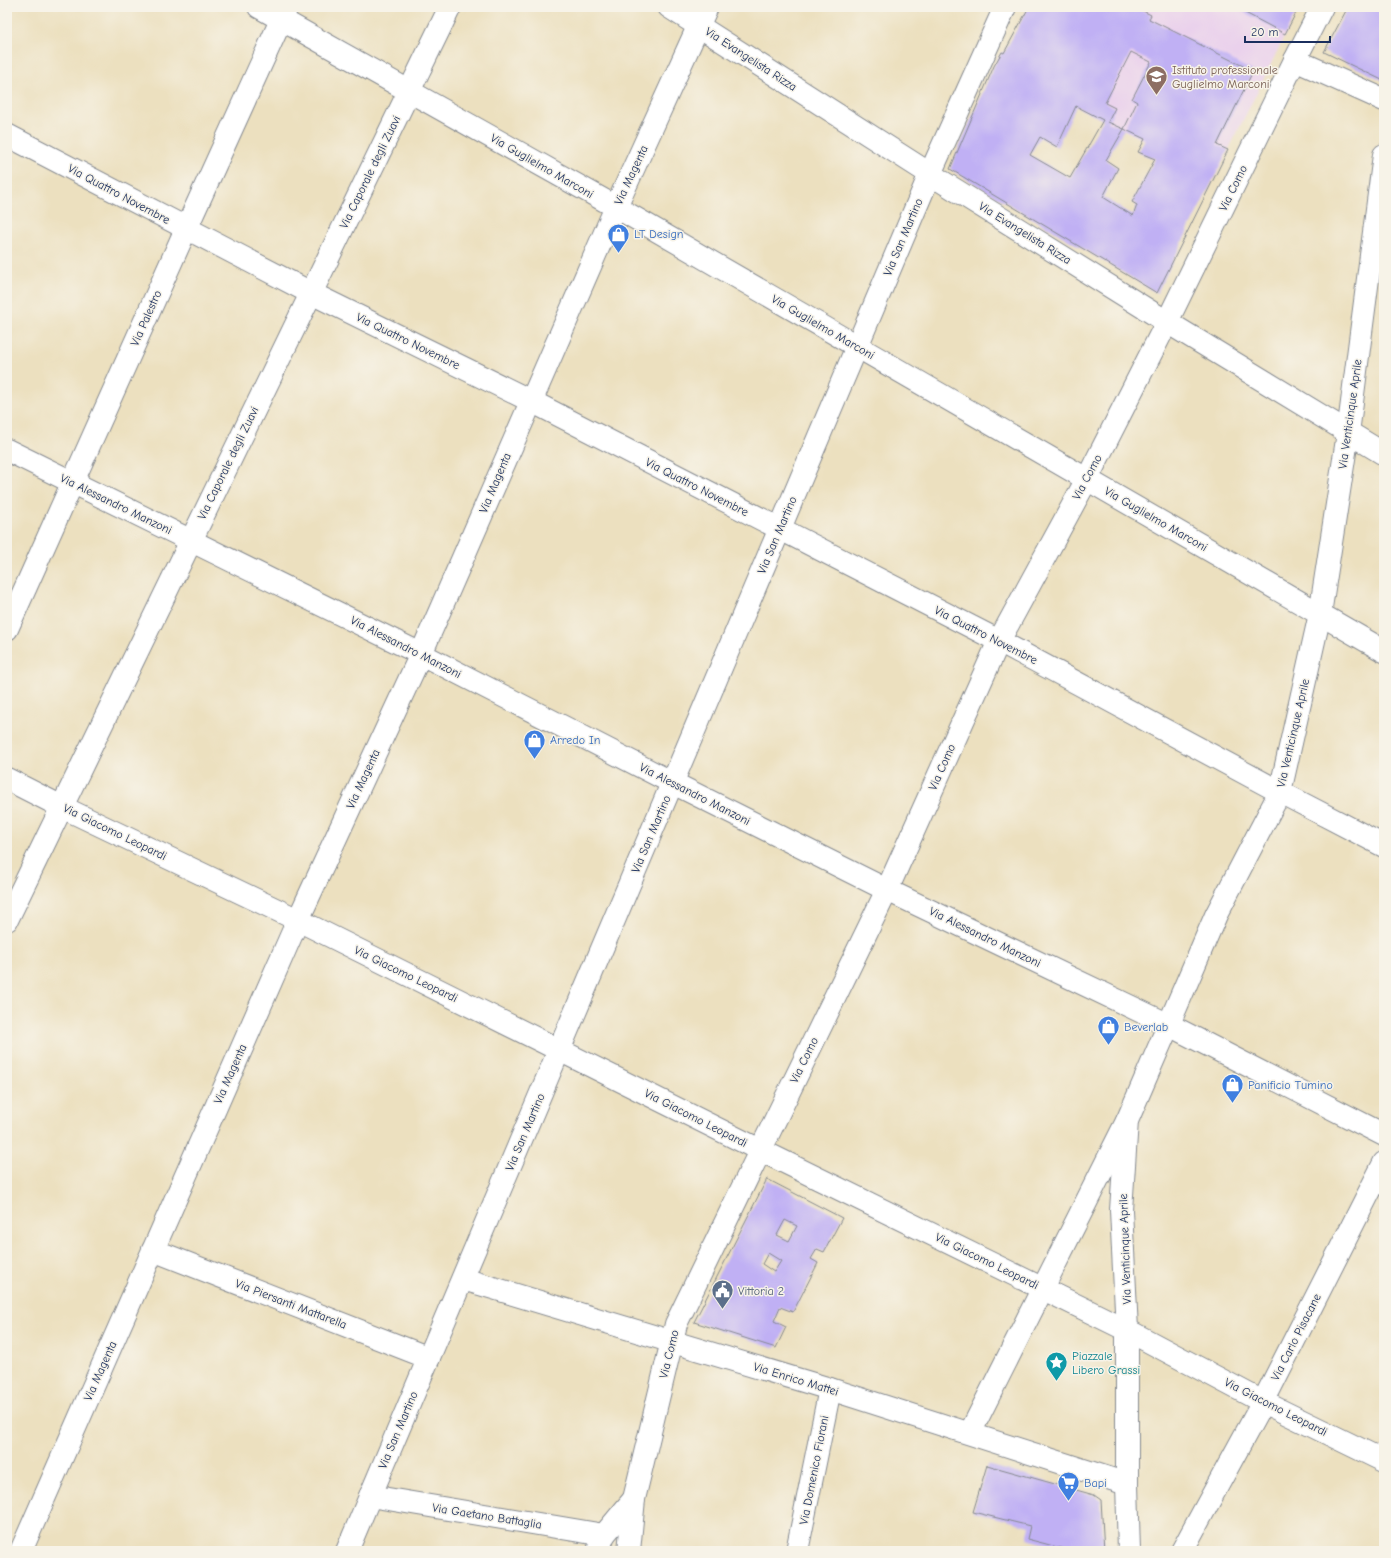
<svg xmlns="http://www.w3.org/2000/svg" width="1391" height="1558" viewBox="0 0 1391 1558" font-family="'Comic Neue',sans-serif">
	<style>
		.built { fill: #ead1ec }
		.building { fill: #c0b0f4; fill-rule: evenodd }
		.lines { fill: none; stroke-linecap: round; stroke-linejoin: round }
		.street-casing { stroke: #84888e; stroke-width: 24 }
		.secondary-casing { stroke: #84888e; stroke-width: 24 }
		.street { stroke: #fff; stroke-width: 22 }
		.secondary { stroke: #fff; stroke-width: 22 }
		.labels { text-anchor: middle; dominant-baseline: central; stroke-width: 3; stroke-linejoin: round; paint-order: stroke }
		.street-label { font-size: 12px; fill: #1b2f5e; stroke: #f7f3e8 }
		.education-label { font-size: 12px; fill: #785e54; stroke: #f7f3e8; text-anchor: start }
		.shop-label { font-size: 12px; fill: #366cbe; stroke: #f7f3e8; text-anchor: start }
		.service-label { font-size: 12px; fill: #4e5e75; stroke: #f7f3e8; text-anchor: start }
		.culture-label { font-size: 12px; fill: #0d838f; stroke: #f7f3e8; text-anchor: start }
	</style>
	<rect width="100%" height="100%" fill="#f7f3e8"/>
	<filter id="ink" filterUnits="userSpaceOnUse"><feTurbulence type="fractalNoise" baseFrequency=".025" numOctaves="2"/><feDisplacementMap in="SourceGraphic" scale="8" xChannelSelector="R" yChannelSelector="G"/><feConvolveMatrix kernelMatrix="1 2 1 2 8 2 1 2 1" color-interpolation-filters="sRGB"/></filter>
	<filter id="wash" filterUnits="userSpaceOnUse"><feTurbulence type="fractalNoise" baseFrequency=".012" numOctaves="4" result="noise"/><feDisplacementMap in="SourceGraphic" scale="16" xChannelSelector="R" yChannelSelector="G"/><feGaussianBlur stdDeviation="0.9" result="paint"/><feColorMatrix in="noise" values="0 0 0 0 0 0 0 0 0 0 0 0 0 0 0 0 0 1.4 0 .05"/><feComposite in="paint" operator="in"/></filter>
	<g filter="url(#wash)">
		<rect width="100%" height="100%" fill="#ece0bf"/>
		<path class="built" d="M 1029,7 L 1299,7 L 1216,175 L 994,66 L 1002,52 L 1005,53 Z"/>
		<g id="blocks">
			<g class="building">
				<path d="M 1029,7 L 1135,7 L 1151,15 L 1149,19 L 1253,71 L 1217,145 L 1228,150 L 1157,293 L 950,169 L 994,66 L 1002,52 L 1004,53 ZM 1131,52 L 1151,62 L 1132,99 L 1137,102 L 1124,129 L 1145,139 L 1138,152 L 1155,159 L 1132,202 L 1137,205 L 1133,216 L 1103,197 L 1118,168 L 1106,160 L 1124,129 L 1108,122 L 1115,108 L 1105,103 ZM 1076,106 L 1103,120 L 1070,178 L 1030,155 L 1040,137 L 1057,147 Z"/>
				<path d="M 1234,7 L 1299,7 L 1285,34 Z"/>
				<path d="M 1348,7 L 1384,7 L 1384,81 L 1324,52 Z"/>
				<path d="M 767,1179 L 842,1218 L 824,1252 L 817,1249 L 811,1259 L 818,1263 L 793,1312 L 780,1307 L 774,1321 L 786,1327 L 776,1348 L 694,1322 ZM 785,1220 L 797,1226 L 789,1241 L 777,1235 ZM 768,1253 L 781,1261 L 774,1272 L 762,1264 Z"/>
				<path d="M 987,1465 L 1094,1495 L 1101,1500 L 1104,1551 L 1073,1551 L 1027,1539 L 1030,1526 L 973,1512 Z"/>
			</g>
		</g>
	</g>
	<g filter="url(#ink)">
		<use href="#blocks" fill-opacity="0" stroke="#84888e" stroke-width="1"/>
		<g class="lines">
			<defs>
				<g id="street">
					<path d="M 259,7 L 616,207 L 1384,651"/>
					<path d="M 669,7 L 930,174 L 1167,322 L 1384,454"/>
					<path d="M 1295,60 L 1384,100"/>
					<path d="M 7,135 L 311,293 L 531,401 L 999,641 L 1280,792 L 1384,846"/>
					<path d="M 7,920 L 450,7"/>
					<path d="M 153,1250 L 429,1358"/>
					<path d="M 463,1279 L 830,1389 L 1127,1484"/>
					<path d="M 970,1433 L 1127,1121"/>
					<path d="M 370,1496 L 604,1535"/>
					<path d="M 21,1551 L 298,920"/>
					<path d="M 347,1551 L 930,174 L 1005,7"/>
					<path d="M 598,1551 L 604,1535 L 634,1499"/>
					<path d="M 629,1551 L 634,1499 L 676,1324 L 887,890 L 999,641 L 1087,479 L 1167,322 L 1295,60 L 1322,7"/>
					<path d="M 797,1551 L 830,1389"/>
				</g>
				<g id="secondary">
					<path d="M 7,450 L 421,654 L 673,783 L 887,890 L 1169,1025 L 1384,1135"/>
					<path d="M 7,629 L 186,229 L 287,7"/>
					<path d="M 7,779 L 62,807 L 298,920 L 760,1150 L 1127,1330 L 1263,1402 L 1384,1461"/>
					<path d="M 298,920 L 421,654 L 616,207 L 707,7"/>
					<path d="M 1129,1551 L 1127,1484 L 1127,1330 L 1121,1210 L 1127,1121 L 1216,915 L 1280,792 L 1320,614 L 1348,433 L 1384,155"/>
					<path d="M 1182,1551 L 1263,1402 L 1384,1163"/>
				</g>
			</defs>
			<use href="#street" class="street-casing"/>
			<use href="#secondary" class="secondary-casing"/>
			<use href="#street" class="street"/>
			<use href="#secondary" class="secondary"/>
		</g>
	</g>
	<defs>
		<symbol id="school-pin" viewBox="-11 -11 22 30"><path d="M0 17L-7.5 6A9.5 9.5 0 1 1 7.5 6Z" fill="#8d6e63" stroke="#f7f3e8"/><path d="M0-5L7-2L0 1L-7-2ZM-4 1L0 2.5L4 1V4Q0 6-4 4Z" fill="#fff"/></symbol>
		<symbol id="shop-pin" viewBox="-11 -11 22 30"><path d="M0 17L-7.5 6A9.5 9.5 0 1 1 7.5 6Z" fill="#3f7fe0" stroke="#f7f3e8"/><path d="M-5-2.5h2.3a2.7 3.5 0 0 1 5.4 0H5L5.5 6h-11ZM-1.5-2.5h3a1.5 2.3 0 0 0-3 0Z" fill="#fff"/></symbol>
		<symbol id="civic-pin" viewBox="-11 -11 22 30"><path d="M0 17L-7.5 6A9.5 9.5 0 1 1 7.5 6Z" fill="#5c6f8a" stroke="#f7f3e8"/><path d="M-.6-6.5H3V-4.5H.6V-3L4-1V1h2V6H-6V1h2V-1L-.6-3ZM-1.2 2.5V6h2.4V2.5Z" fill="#fff"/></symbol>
		<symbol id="sight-pin" viewBox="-11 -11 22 30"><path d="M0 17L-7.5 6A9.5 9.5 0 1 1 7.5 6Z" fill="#0f9aa8" stroke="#f7f3e8"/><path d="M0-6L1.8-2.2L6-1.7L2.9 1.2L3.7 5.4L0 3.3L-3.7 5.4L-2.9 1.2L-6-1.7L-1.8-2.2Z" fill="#fff"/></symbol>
		<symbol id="supermarket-pin" viewBox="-11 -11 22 30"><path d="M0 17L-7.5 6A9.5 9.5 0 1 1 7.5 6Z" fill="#3f7fe0" stroke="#f7f3e8"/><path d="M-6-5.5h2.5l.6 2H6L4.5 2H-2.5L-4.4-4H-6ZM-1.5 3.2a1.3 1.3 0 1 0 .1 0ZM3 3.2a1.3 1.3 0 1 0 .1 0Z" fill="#fff"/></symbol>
	</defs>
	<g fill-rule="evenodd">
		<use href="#school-pin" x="1144" y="64" width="25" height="34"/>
		<use href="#shop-pin" x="606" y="222" width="25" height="34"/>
		<use href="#shop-pin" x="522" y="728" width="25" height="34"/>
		<use href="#shop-pin" x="1096" y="1014" width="25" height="34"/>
		<use href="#shop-pin" x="1220" y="1072" width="25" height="34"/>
		<use href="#civic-pin" x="710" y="1278" width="25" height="34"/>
		<use href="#sight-pin" x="1044" y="1350" width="25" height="34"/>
		<use href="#supermarket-pin" x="1056" y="1470" width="25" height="34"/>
	</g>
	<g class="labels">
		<g class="street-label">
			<text transform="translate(751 59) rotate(33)">Via Evangelista Rizza</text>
			<text transform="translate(542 166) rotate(30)">Via Guglielmo Marconi</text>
			<text transform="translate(370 172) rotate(-64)">Via Caporale degli Zuavi</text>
			<text transform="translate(631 175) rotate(-65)">Via Magenta</text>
			<text transform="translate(1233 188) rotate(-64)">Via Como</text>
			<text transform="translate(119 194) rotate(28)">Via Quattro Novembre</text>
			<text transform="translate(1025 233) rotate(32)">Via Evangelista Rizza</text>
			<text transform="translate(903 237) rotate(-67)">Via San Martino</text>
			<text transform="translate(146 318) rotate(-66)">Via Palestro</text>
			<text transform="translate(823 327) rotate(30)">Via Guglielmo Marconi</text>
			<text transform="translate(408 341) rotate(26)">Via Quattro Novembre</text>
			<text transform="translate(1350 414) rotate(-82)">Via Venticinque Aprile</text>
			<text transform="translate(228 463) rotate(-64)">Via Caporale degli Zuavi</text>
			<text transform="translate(1087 477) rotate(-62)">Via Como</text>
			<text transform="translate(495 483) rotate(-67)">Via Magenta</text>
			<text transform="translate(697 487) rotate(27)">Via Quattro Novembre</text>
			<text transform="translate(116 504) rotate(26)">Via Alessandro Manzoni</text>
			<text transform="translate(1156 519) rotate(30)">Via Guglielmo Marconi</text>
			<text transform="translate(777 535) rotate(-67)">Via San Martino</text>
			<text transform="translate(986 635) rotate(27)">Via Quattro Novembre</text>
			<text transform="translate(406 647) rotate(27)">Via Alessandro Manzoni</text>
			<text transform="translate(1293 733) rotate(-77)">Via Venticinque Aprile</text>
			<text transform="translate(942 767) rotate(-66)">Via Como</text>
			<text transform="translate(363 779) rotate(-65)">Via Magenta</text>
			<text transform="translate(695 794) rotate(27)">Via Alessandro Manzoni</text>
			<text transform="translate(115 832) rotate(26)">Via Giacomo Leopardi</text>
			<text transform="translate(651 834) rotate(-67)">Via San Martino</text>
			<text transform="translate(985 937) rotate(26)">Via Alessandro Manzoni</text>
			<text transform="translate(406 974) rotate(26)">Via Giacomo Leopardi</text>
			<text transform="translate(804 1060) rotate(-64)">Via Como</text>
			<text transform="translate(230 1074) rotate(-66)">Via Magenta</text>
			<text transform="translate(696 1118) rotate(27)">Via Giacomo Leopardi</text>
			<text transform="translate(525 1132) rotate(-67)">Via San Martino</text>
			<text transform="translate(1125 1249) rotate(-92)">Via Venticinque Aprile</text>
			<text transform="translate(987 1261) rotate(26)">Via Giacomo Leopardi</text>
			<text transform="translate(291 1304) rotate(21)">Via Piersanti Mattarella</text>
			<text transform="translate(1296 1337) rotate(-63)">Via Carlo Pisacane</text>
			<text transform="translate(669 1354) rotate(-76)">Via Como</text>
			<text transform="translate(100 1371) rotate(-66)">Via Magenta</text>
			<text transform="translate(796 1379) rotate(17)">Via Enrico Mattei</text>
			<text transform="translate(1276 1407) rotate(27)">Via Giacomo Leopardi</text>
			<text transform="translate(398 1430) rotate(-67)">Via San Martino</text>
			<text transform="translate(814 1470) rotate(-79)">Via Domenico Fiorani</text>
			<text transform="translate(487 1516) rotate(9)">Via Gaetano Battaglia</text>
		</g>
		<g class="education-label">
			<text x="1172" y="70">Istituto professionale<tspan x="1172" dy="14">Guglielmo Marconi</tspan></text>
		</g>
		<g class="shop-label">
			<text x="634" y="234">LT Design</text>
			<text x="550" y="740">Arredo In</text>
			<text x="1124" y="1027">Beverlab</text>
			<text x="1248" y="1085">Panificio Tumino</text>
			<text x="1084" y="1483">Bapi</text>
		</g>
		<g class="service-label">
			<text x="738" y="1291">Vittoria 2</text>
		</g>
		<g class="culture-label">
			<text x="1072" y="1356">Piazzale<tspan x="1072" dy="14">Libero Grassi</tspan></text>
		</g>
	</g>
	<rect width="1391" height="1558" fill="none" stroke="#f7f3e8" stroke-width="24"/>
	<path d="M1245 36v6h85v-6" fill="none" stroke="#1b2f5e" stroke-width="2"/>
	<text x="1251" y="36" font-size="12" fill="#1b2f5e" stroke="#f7f3e8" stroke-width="3" paint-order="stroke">20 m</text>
</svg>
